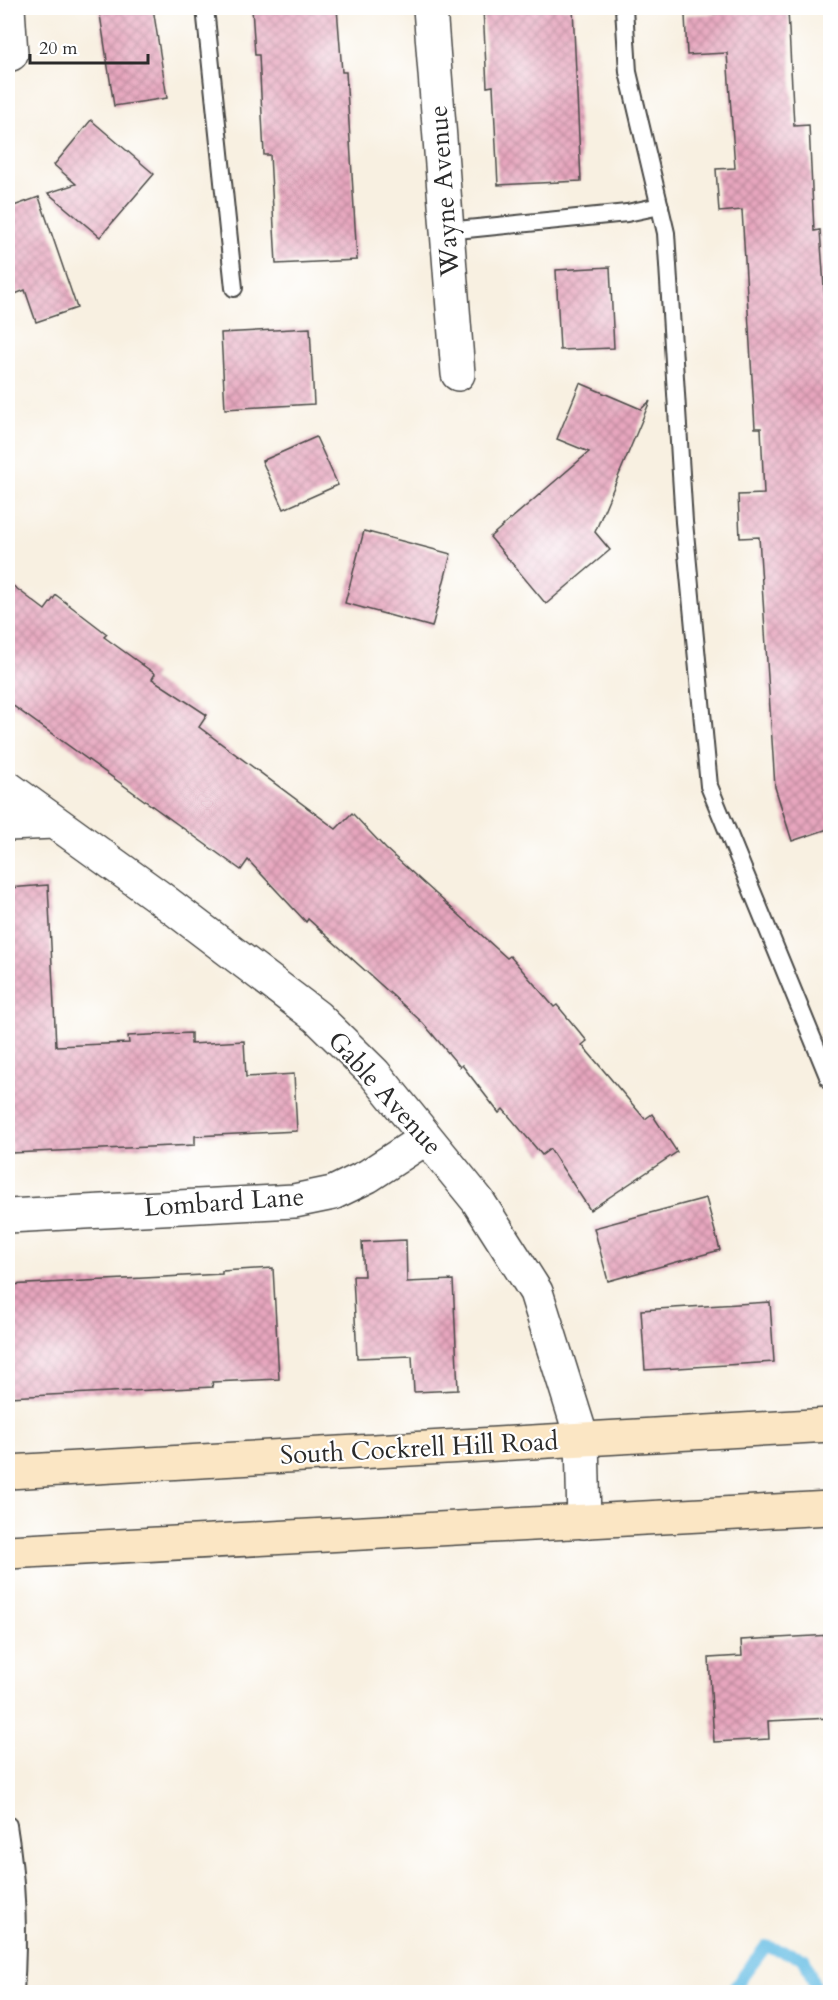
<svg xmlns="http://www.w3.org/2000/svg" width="838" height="2000" viewBox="0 0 838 2000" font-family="Cardo,serif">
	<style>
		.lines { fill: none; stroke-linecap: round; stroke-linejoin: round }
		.stream { stroke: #67bee4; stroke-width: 12 }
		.building { fill: url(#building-cross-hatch) }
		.lane-casing { stroke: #4a4946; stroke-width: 20 }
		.street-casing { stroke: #4a4946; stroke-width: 36 }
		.secondary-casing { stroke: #4a4946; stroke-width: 36 }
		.lane { stroke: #fff; stroke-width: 16 }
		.street { stroke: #fff; stroke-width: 33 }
		.secondary { stroke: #fbe6c4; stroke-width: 33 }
		.labels { text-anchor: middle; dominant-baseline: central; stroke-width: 4.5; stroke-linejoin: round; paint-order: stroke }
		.street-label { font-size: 26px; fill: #2b2b2b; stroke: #fff }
	</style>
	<defs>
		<pattern id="building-cross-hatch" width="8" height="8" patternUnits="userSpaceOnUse" patternTransform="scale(1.5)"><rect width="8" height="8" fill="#e7a6be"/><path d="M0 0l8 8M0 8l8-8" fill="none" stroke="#bb879b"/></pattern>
	</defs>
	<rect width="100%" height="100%" fill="#fff"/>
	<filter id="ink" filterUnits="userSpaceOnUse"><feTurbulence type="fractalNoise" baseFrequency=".0167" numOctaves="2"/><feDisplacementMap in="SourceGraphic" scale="12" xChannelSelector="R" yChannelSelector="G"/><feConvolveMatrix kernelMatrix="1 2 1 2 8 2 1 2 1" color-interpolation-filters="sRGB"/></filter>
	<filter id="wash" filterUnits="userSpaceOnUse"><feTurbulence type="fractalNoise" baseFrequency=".008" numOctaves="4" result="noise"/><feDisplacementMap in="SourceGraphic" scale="24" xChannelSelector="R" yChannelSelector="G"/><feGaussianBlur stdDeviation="1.35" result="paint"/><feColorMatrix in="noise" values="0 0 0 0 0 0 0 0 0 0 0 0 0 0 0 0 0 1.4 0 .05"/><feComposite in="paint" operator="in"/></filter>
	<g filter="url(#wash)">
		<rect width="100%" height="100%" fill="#f8f0e1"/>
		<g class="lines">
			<path class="stream" d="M 731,1992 L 766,1946 L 804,1958 L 817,1992"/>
		</g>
		<g id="blocks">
			<g class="building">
				<path d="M 99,8 L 153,8 L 167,98 L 114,106 Z"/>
				<path d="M 252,8 L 337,8 L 342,72 L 346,72 L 357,260 L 276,264 L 270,155 L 264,155 L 259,55 L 255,55 Z"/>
				<path d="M 483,8 L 573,8 L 581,181 L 498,185 L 493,86 L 487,87 Z"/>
				<path d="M 788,10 L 794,126 L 809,125 L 814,231 L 820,230 L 831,386 L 831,828 L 792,841 L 775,787 L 759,537 L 740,538 L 738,495 L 764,494 L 761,428 L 755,428 L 742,210 L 719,212 L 716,169 L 735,168 L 727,53 L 687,55 L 685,15 Z"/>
				<path d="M 91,120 L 154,174 L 100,237 L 48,193 L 76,184 L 54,165 Z"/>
				<path d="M 39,197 L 77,308 L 36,322 L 25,290 L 8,297 L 8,208 Z"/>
				<path d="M 610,267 L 614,348 L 560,350 L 556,270 Z"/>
				<path d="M 310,328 L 314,404 L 225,409 L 221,333 Z"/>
				<path d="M 580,383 L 641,409 L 650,401 L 595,532 L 610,550 L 546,604 L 490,537 L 589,452 L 557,439 Z"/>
				<path d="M 316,437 L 338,485 L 284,509 L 262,461 Z"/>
				<path d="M 364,531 L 451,554 L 432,627 L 345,603 Z"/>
				<path d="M 8,582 L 45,610 L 56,595 L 107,634 L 104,637 L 155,674 L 152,679 L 207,715 L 199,727 L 336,829 L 352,813 L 386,849 L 507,958 L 510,956 L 554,1007 L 557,1005 L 587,1041 L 582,1045 L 645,1119 L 652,1114 L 677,1152 L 590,1210 L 550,1149 L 542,1155 L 503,1109 L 499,1113 L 462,1065 L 460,1067 L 423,1023 L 308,919 L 306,922 L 248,860 L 241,870 L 8,702 Z"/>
				<path d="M 48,885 L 56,1046 L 129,1043 L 128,1036 L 191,1033 L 191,1044 L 244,1041 L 246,1077 L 294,1074 L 297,1131 L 195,1136 L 195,1145 L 11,1153 L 8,1071 L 8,888 Z"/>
				<path d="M 706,1198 L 720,1250 L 608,1281 L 594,1228 Z"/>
				<path d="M 406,1240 L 407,1282 L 453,1280 L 458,1390 L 414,1392 L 412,1356 L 357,1358 L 353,1276 L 364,1276 L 362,1242 Z"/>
				<path d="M 273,1268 L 279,1379 L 212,1382 L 213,1387 L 8,1397 L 8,1285 L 222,1274 L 222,1271 Z"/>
				<path d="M 770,1302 L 774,1362 L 645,1370 L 641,1310 Z"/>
				<path d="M 831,1635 L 831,1718 L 768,1721 L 769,1739 L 714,1742 L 709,1658 L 742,1656 L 741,1640 Z"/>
			</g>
		</g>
	</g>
	<g filter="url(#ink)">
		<use href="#blocks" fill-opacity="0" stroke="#4a4946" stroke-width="1.5"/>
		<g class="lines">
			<defs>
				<g id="lane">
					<path d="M 205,8 L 234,288"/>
					<path d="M 624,8 L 628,72 L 666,233 L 684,522 L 709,786 L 830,1081"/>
					<path d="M 447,231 L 627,213 L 660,206"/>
					<path d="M 8,1825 C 17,1880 19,1937 15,1992"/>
				</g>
				<g id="street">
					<path d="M 8,8 L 11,54"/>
					<path d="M 430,8 L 458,374"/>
					<path d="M 8,788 L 159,897 L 317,1017 L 374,1073 L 478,1201 L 536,1292 L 582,1439 L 584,1522"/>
					<path d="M 8,824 L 54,822"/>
					<path d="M 8,1216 L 294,1201 L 333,1193 L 368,1176 L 426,1138"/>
				</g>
				<g id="secondary">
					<path d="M 8,1472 L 830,1425"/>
					<path d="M 8,1552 L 830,1508"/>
				</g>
			</defs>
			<use href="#lane" class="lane-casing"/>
			<use href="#street" class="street-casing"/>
			<use href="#secondary" class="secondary-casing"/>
			<use href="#lane" class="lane"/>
			<use href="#street" class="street"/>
			<use href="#secondary" class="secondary"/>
		</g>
	</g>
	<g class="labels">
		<g class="street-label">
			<text transform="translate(444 191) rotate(-94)">Wayne Avenue</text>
			<text transform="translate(385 1093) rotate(48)">Gable Avenue</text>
			<text transform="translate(224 1202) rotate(-4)">Lombard Lane</text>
			<text transform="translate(419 1448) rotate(-3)">South Cockrell Hill Road</text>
		</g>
	</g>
	<rect width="838" height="2000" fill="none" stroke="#fff" stroke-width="30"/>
	<path d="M30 54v9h118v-9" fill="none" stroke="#2b2b2b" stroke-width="3"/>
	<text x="39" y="54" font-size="18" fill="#2b2b2b" stroke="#ffffff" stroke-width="4.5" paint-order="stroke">20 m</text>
</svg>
